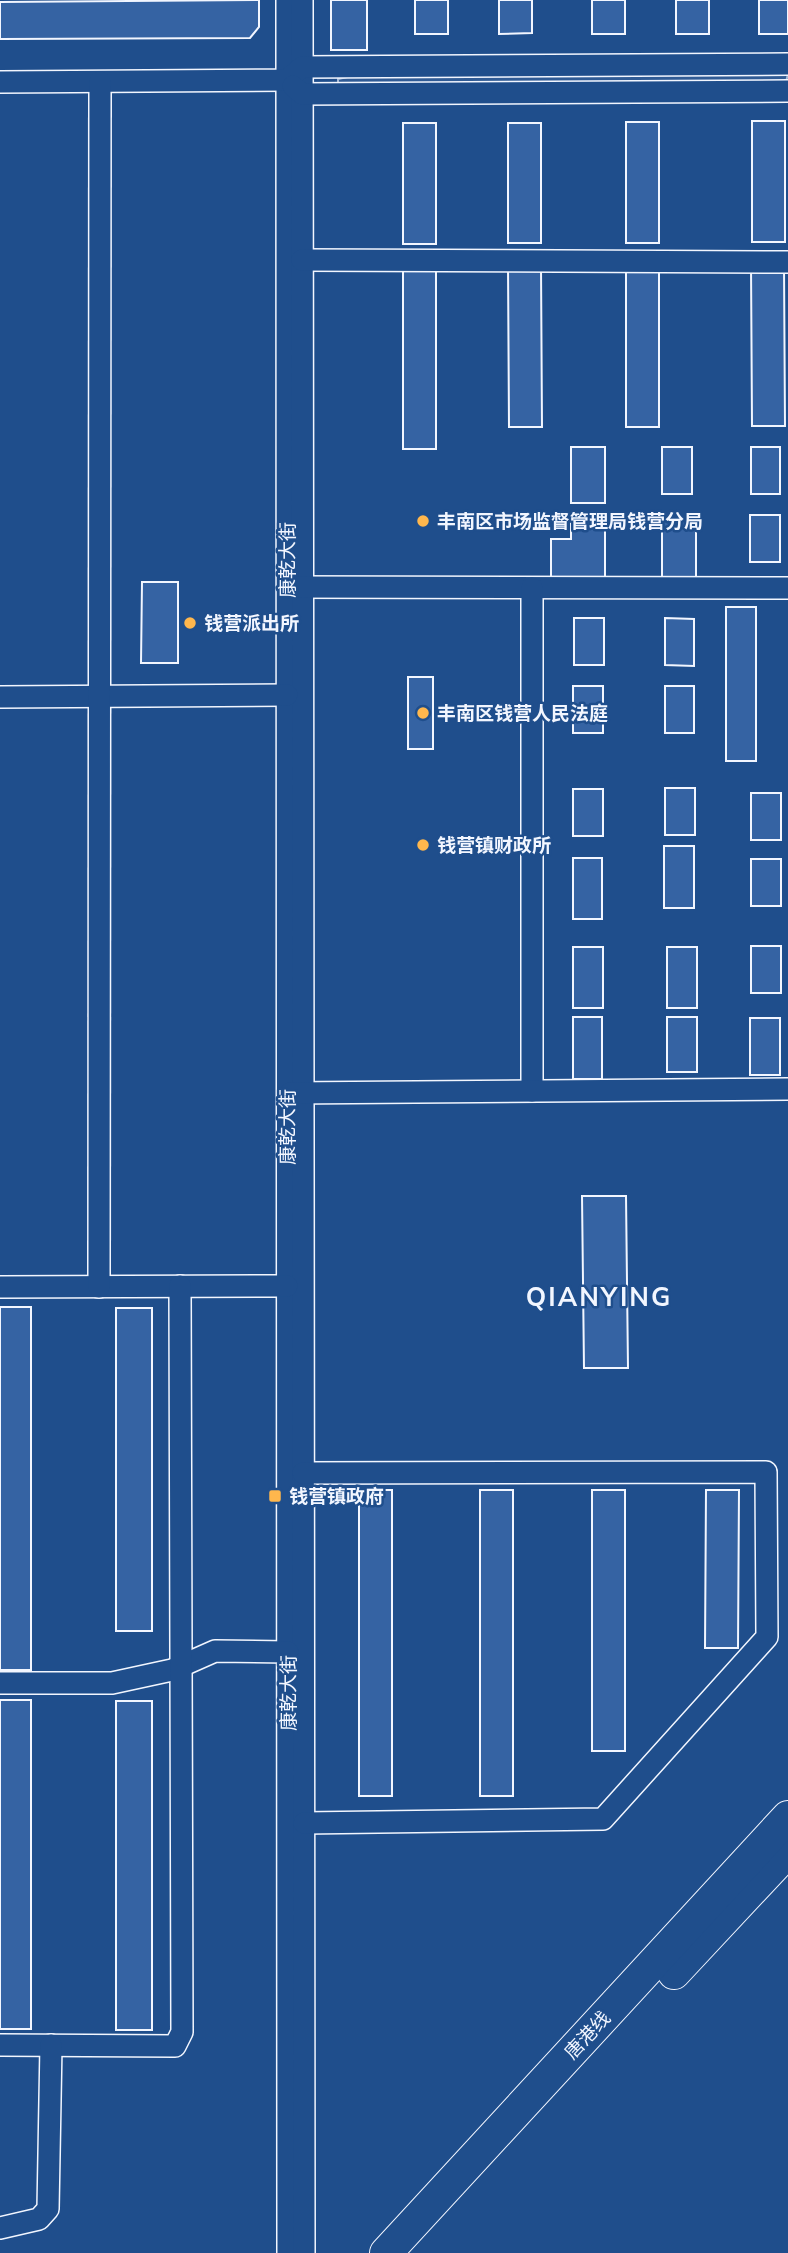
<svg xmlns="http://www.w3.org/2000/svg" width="788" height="2253" viewBox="0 0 788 2253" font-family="Mulish,'Noto Sans SC',sans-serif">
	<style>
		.green { fill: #305b95; stroke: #a8bbd7; stroke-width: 2 }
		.building { fill: #3563a3; stroke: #f2f6ff; stroke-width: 2 }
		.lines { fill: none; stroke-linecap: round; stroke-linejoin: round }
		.minor-casing { stroke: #f2f6ff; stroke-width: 24 }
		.highway-casing { stroke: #f2f6ff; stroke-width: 34 }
		.minor { stroke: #1f4e8c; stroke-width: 21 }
		.highway { stroke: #1f4e8c; stroke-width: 32 }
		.poi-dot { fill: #ffb74d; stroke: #1f4e8c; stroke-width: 2.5 }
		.labels { text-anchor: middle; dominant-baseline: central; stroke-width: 5; stroke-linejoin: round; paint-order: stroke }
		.poi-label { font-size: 19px; font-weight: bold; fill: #f2f6ff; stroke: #1f4e8c; text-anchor: start }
		.street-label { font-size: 19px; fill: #f2f6ff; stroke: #1f4e8c }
		.district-label { font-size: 26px; font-weight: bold; letter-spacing: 2px; fill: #f2f6ff; stroke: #1f4e8c }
	</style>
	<rect width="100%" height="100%" fill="#1f4e8c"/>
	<path class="green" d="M 788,74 L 786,82 L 358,86 L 338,83 L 338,79 L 357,75 Z"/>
	<g class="building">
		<path d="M 259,0 L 259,27 L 250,38 L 0,39 L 0,2 Z"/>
		<rect x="331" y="0" width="36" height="50"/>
		<rect x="415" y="0" width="33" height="34"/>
		<path d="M 499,0 L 532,0 L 532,33 L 499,34 Z"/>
		<rect x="592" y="0" width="33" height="34"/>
		<rect x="676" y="0" width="33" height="34"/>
		<rect x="759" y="0" width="29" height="34"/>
		<rect x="752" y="121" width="33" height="121"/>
		<rect x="626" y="122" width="33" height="121"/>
		<rect x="403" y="123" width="33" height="121"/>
		<rect x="508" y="123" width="33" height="120"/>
		<rect x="403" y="265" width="33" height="184"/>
		<path d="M 751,265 L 784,265 L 785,426 L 752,426 Z"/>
		<path d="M 508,266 L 541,266 L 542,427 L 509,427 Z"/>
		<rect x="626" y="267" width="33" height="160"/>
		<rect x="571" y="447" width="34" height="56"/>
		<rect x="662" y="447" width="30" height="47"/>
		<rect x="751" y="447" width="29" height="47"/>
		<rect x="750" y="515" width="30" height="47"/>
		<path d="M 571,516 L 605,516 L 605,577 L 551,577 L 551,539 L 571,539 Z"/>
		<rect x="662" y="518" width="34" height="61"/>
		<path d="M 142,582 L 178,582 L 178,663 L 141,663 Z"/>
		<rect x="726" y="607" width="30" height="154"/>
		<rect x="574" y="618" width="30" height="47"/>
		<path d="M 665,618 L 694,619 L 694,666 L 665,665 Z"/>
		<rect x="408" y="677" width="25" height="72"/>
		<rect x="573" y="686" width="30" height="47"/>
		<rect x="665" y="686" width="29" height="47"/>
		<rect x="665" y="788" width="30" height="47"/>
		<rect x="573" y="789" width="30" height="47"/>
		<rect x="751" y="793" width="30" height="47"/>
		<rect x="664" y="846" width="30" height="62"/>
		<rect x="573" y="858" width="29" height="61"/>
		<rect x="751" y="859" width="30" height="47"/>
		<rect x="751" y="946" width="30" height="47"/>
		<rect x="573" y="947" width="30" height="61"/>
		<rect x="667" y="947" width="30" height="61"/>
		<rect x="573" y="1017" width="29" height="62"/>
		<rect x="667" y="1017" width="30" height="55"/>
		<rect x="750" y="1018" width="30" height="57"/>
		<path d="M 582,1196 L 626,1196 L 628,1368 L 584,1368 Z"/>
		<rect x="0" y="1307" width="31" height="363"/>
		<rect x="116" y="1308" width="36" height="323"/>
		<rect x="359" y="1490" width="33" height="306"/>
		<rect x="480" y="1490" width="33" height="306"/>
		<rect x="592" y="1490" width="33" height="261"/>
		<path d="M 706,1490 L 739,1490 L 738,1648 L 705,1648 Z"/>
		<rect x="0" y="1700" width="31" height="329"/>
		<rect x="116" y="1701" width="36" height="329"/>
	</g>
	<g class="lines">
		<defs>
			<g id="minor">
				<path d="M 287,0 L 288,2253"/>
				<path d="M 302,0 L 304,2253"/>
				<path d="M 0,82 L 287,80 L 302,67 L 788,64"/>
				<path d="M 293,86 L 302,94 L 788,91"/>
				<path d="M 302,260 L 788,262"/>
				<path d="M 290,587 L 788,588"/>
				<path d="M 0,697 L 287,695"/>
				<path d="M 532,1091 L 532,588"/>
				<path d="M 290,1093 L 788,1089"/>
				<path d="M 0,1287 L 287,1286"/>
				<path d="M 99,1287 L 100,82"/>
				<path d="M 303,1473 L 766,1472 L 767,1637 L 603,1819 L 304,1823"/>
				<path d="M 0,1683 L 112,1683 L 172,1670 L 215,1651 L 288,1652"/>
				<path d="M 0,2045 L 175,2046 L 182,2032 L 180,1286"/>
				<path d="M 0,2228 L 39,2219 L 48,2209 L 51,2045"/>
			</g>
			<g id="highway">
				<path d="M 674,1973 L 788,1851"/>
				<path d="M 386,2253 L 788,1817"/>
			</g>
		</defs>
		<use href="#minor" class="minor-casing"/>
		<use href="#highway" class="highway-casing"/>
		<use href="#minor" class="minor"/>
		<use href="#highway" class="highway"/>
	</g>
	<g class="poi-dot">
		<circle cx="423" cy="521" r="7"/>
		<circle cx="190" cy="623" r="7"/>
		<circle cx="423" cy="713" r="7"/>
		<circle cx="423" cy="845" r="7"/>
		<rect x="268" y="1489" width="14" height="14" rx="3.5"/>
	</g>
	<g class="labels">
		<g class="poi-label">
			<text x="437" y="521">丰南区市场监督管理局钱营分局</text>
			<text x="204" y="623">钱营派出所</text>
			<text x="437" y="713">丰南区钱营人民法庭</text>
			<text x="437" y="845">钱营镇财政所</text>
			<text x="289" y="1496">钱营镇政府</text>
		</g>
		<g class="street-label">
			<text transform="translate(287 560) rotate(-90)">康乾大街</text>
			<text transform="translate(287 1127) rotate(-90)">康乾大街</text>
			<text transform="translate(288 1693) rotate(-90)">康乾大街</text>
			<text transform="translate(587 2035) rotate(-47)">唐港线</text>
		</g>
		<g class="district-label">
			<text x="599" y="1296">QIANYING</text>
		</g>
	</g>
</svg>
